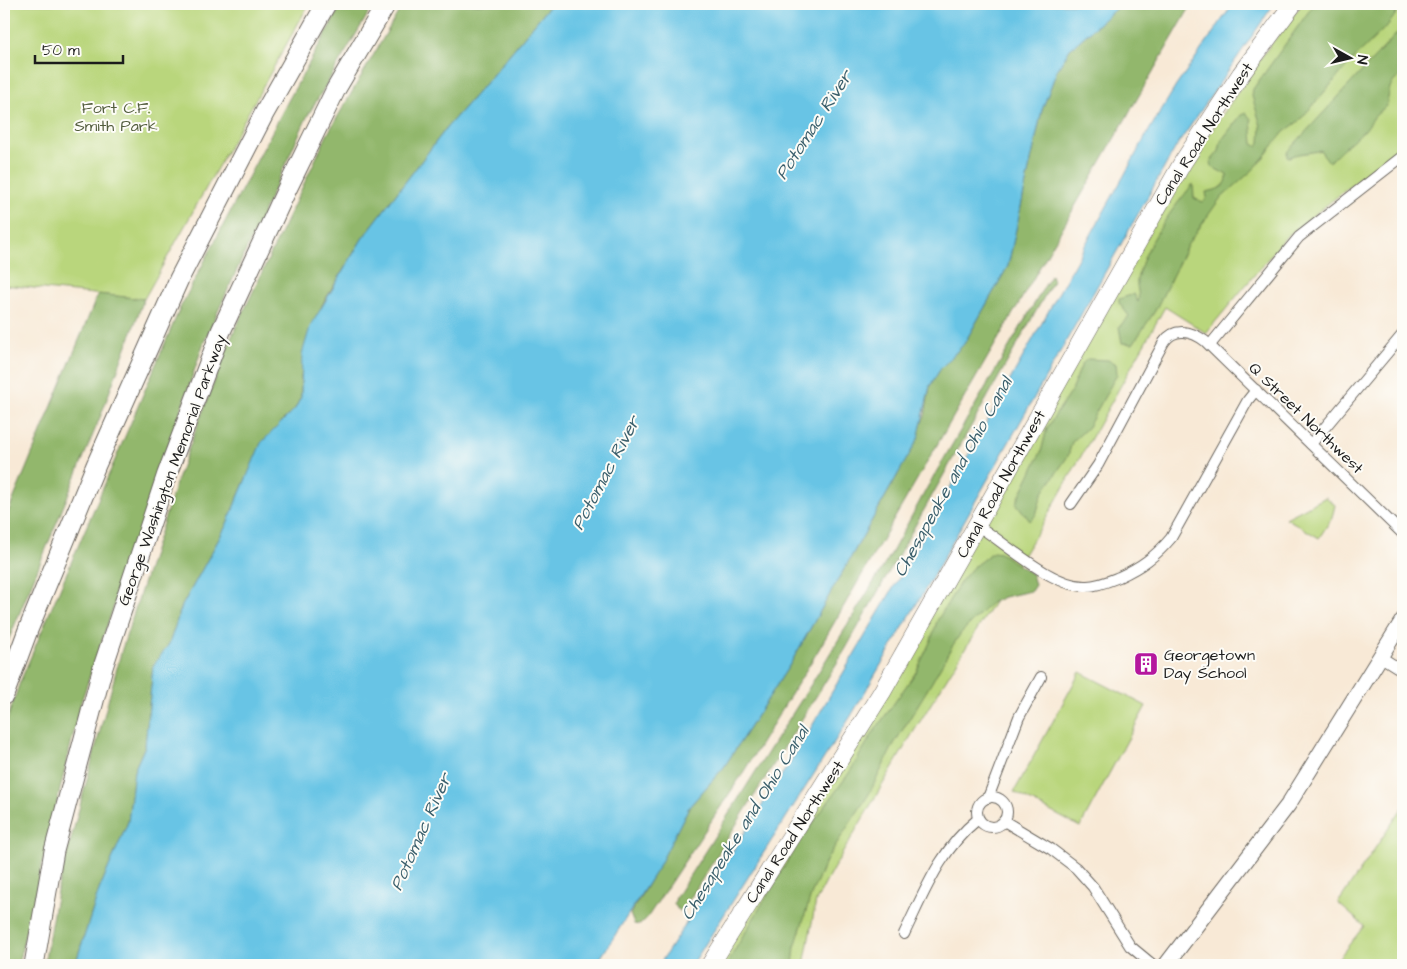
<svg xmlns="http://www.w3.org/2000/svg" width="1407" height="969" viewBox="0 0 1407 969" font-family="'Architects Daughter',sans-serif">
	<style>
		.green { fill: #b9d67c; stroke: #6a794c }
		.forest { fill: #92b76c; stroke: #576a44 }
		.water { fill: #67c4e5; stroke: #427080 }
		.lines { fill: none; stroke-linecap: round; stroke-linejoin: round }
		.minor-casing { stroke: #69645d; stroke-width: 12 }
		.secondary-casing { stroke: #69645d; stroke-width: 17 }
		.trunk-casing { stroke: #69645d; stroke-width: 19 }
		.motorway-casing { stroke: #69645d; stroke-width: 21 }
		.minor { stroke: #fff; stroke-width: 10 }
		.secondary { stroke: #fff; stroke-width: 15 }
		.trunk { stroke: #fff; stroke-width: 18 }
		.motorway { stroke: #fff; stroke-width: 19 }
		.labels { text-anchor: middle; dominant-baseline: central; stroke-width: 4; stroke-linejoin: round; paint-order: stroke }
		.park-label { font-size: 16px; fill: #535d3e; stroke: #fdfcf7 }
		.street-label { font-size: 16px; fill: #1c1c1c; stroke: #fdfcf7 }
		.poi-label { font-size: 16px; fill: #1c1c1c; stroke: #fdfcf7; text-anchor: start }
		.water-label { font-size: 18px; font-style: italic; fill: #3a5f6c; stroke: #fdfcf7 }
	</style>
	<rect width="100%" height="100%" fill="#fdfcf7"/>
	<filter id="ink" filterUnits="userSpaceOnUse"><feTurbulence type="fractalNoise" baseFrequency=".02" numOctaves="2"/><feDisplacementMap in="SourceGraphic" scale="10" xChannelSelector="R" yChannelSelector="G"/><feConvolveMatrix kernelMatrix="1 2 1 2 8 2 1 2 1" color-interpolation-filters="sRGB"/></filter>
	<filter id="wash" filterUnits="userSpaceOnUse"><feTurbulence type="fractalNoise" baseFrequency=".0096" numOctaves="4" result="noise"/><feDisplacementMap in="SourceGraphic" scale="20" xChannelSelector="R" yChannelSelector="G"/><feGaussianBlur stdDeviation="1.12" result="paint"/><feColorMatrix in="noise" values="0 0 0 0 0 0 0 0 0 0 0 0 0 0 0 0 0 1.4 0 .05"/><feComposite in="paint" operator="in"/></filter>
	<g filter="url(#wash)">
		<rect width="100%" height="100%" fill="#f8e9d6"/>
		<g class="green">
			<path d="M 4,4 L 309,4 L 144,299 L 4,285 Z"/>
			<path d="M 1302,4 L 1403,4 L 1403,145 L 1286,237 L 1206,333 L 1165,307 L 1044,522 L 911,736 L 832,871 L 816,901 L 804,965 L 718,965 L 1181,176 L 1265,52 Z"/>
			<path d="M 1326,497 L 1335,505 L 1332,518 L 1319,538 L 1286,518 Z"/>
			<path d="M 1080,672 L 1146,706 L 1080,827 L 1014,792 Z"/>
			<path d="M 1403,807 L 1403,965 L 1333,965 L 1364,926 L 1338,903 Z"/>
		</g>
		<g class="forest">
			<path d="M 342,4 L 374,4 L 307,117 L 204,342 L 81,702 L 18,965 L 4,965 L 4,729 L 20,682 L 180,308 L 289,99 Z"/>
			<path d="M 403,4 L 551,4 L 490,78 L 448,126 L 362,239 L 322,305 L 301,376 L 301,397 L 295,409 L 281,422 L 246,478 L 226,526 L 182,606 L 169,644 L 153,667 L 145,746 L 134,771 L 128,822 L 99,890 L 75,965 L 44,965 L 57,891 L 122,649 L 179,474 L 231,338 L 327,135 Z"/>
			<path d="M 1121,4 L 1192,4 L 819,649 L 741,776 L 647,918 L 640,925 L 634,924 L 630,914 L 659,865 L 689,807 L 724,767 L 789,666 L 897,476 L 925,416 L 930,386 L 941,368 L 964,344 L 1008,266 L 1042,110 L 1057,70 L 1070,49 Z"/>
			<path d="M 1314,4 L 1403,4 L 1388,25 L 1356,56 L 1299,121 L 1284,132 L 1255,168 L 1219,200 L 1188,244 L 1155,311 L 1133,344 L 1122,343 L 1119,327 L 1129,316 L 1119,303 L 1119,299 L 1134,294 L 1138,302 C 1140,294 1136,287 1137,279 C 1146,243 1170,212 1193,184 L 1194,198 L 1203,202 L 1207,198 L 1206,192 C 1217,190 1228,187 1227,175 L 1212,167 L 1211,161 L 1219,151 L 1221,141 L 1241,115 L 1246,113 L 1251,119 L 1253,144 L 1257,146 L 1260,143 L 1261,126 L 1252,96 L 1253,89 Z"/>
			<path d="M 1403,27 L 1403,75 C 1386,84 1391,90 1386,106 L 1375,116 L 1365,130 L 1342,149 L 1329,162 L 1320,150 C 1309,154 1300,152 1289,157 L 1287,156 L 1287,152 Z"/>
			<path d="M 1051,275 L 1053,281 L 845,650 L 683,910 L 679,911 L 674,904 L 676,897 L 810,686 L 891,554 L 928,486 Z"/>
			<path d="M 98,294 L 144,299 L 101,415 L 4,651 L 4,522 Z"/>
			<path d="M 1087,359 L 1108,360 L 1116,364 L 1117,374 L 1088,427 L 1072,442 L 1068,456 L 1042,494 L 1036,515 L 1030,521 L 1016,503 L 1041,452 L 1047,428 L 1071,391 L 1082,364 Z"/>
			<path d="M 993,552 L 1000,553 L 1032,574 L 1035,585 L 1031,591 L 1004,597 L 991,603 L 961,633 L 951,648 L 932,682 L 894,744 L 869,794 L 828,857 L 812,892 L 795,947 L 793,965 L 726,965 L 797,845 L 849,773 L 873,733 L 916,672 L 931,640 L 937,621 L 961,581 L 973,567 Z"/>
		</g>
		<g class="water">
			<path d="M 551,4 L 1121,4 L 1070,49 L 1057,70 L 1042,110 L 1008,266 L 964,344 L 941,368 L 930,386 L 918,439 L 789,666 L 724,767 L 689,807 L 659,866 L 596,965 L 75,965 L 99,890 L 128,822 L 134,771 L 145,746 L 153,666 L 169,644 L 182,606 L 226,526 L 261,443 L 295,409 L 301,397 L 302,354 L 310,327 L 362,239 L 448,126 L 490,78 Z"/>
			<path d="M 1233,4 L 1274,4 L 1176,147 L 936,571 L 851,716 L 692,965 L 659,965 L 799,748 L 912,556 L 1151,127 L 1176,86 Z"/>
		</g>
	</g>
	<g filter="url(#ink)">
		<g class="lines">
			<defs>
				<g id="minor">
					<path d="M 1210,345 L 1299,237 L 1403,156"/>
					<path d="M 1311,444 L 1403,334"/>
					<path d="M 1071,504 L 1098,465 L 1164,342 C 1175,326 1193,332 1205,341 L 1403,534"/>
					<path d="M 978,526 C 1007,544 1053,588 1087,586 C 1098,586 1109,581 1119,577 C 1141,567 1156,556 1171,538 L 1248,400 L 1256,390"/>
					<path d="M 1381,657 L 1403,671"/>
					<circle cx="992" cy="812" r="15"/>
					<path d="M 988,798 L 1019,717 L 1041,677"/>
					<path d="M 1004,821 L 1051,849 L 1076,868 L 1093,887 L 1130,946 L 1153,965"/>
					<path d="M 904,934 C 925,891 940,850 978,819"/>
				</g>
				<path id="secondary" d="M 1166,965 L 1288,805 L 1403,620"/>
				<path id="trunk" d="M 710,965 L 882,692 L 1183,162 L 1241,74 L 1293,4"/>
				<g id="motorway">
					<path d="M 4,695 L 28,630 L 96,465 L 179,279 L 265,112 L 326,4"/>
					<path d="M 34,965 L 54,851 L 103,667 L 167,474 L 221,331 L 287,189 L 336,89 L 386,4"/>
				</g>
			</defs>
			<use href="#minor" class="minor-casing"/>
			<use href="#secondary" class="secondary-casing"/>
			<use href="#trunk" class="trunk-casing"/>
			<use href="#motorway" class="motorway-casing"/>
			<use href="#minor" class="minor"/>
			<use href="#secondary" class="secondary"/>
			<use href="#trunk" class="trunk"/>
			<use href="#motorway" class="motorway"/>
		</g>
	</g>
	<defs>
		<symbol id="building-square" viewBox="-11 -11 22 22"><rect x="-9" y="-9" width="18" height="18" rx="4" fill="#b5179e" stroke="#fdfcf7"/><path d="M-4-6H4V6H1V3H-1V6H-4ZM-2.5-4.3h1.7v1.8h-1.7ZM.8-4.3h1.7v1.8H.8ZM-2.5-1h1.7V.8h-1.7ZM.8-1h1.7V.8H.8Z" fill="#fff"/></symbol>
	</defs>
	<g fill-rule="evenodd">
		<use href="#building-square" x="1132" y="650" width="28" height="28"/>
	</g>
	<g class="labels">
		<g class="park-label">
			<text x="116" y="108">Fort C.F.<tspan x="116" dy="18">Smith Park</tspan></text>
		</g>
		<g class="street-label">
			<text transform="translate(1204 134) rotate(-57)">Canal Road Northwest</text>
			<text transform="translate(1306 418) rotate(44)">Q Street Northwest</text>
			<text transform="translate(172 470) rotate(-70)">George Washington Memorial Parkway</text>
			<text transform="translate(1001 484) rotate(-61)">Canal Road Northwest</text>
			<text transform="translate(795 832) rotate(-57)">Canal Road Northwest</text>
		</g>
		<g class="poi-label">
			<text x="1164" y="655">Georgetown<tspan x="1164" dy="18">Day School</tspan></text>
		</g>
		<g class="water-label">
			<text transform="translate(814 125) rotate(-57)">Potomac River</text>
			<text transform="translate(606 473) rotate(-62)">Potomac River</text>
			<text transform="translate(953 477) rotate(-61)">Chesapeake and Ohio Canal</text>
			<text transform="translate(745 823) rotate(-58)">Chesapeake and Ohio Canal</text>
			<text transform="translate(421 832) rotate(-66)">Potomac River</text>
		</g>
	</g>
	<rect width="1407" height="969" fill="none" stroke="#fdfcf7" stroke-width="20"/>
	<g transform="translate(1350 58) rotate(98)" stroke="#fdfcf7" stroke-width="4" paint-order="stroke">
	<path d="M0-4L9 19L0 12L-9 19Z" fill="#1c1c1c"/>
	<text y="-8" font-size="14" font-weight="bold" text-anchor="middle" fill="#1c1c1c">N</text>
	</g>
	<path d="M35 55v8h88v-8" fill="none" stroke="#1c1c1c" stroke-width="2.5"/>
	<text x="42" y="55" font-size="15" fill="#1c1c1c" stroke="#fdfcf7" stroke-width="4" paint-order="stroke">50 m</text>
</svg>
